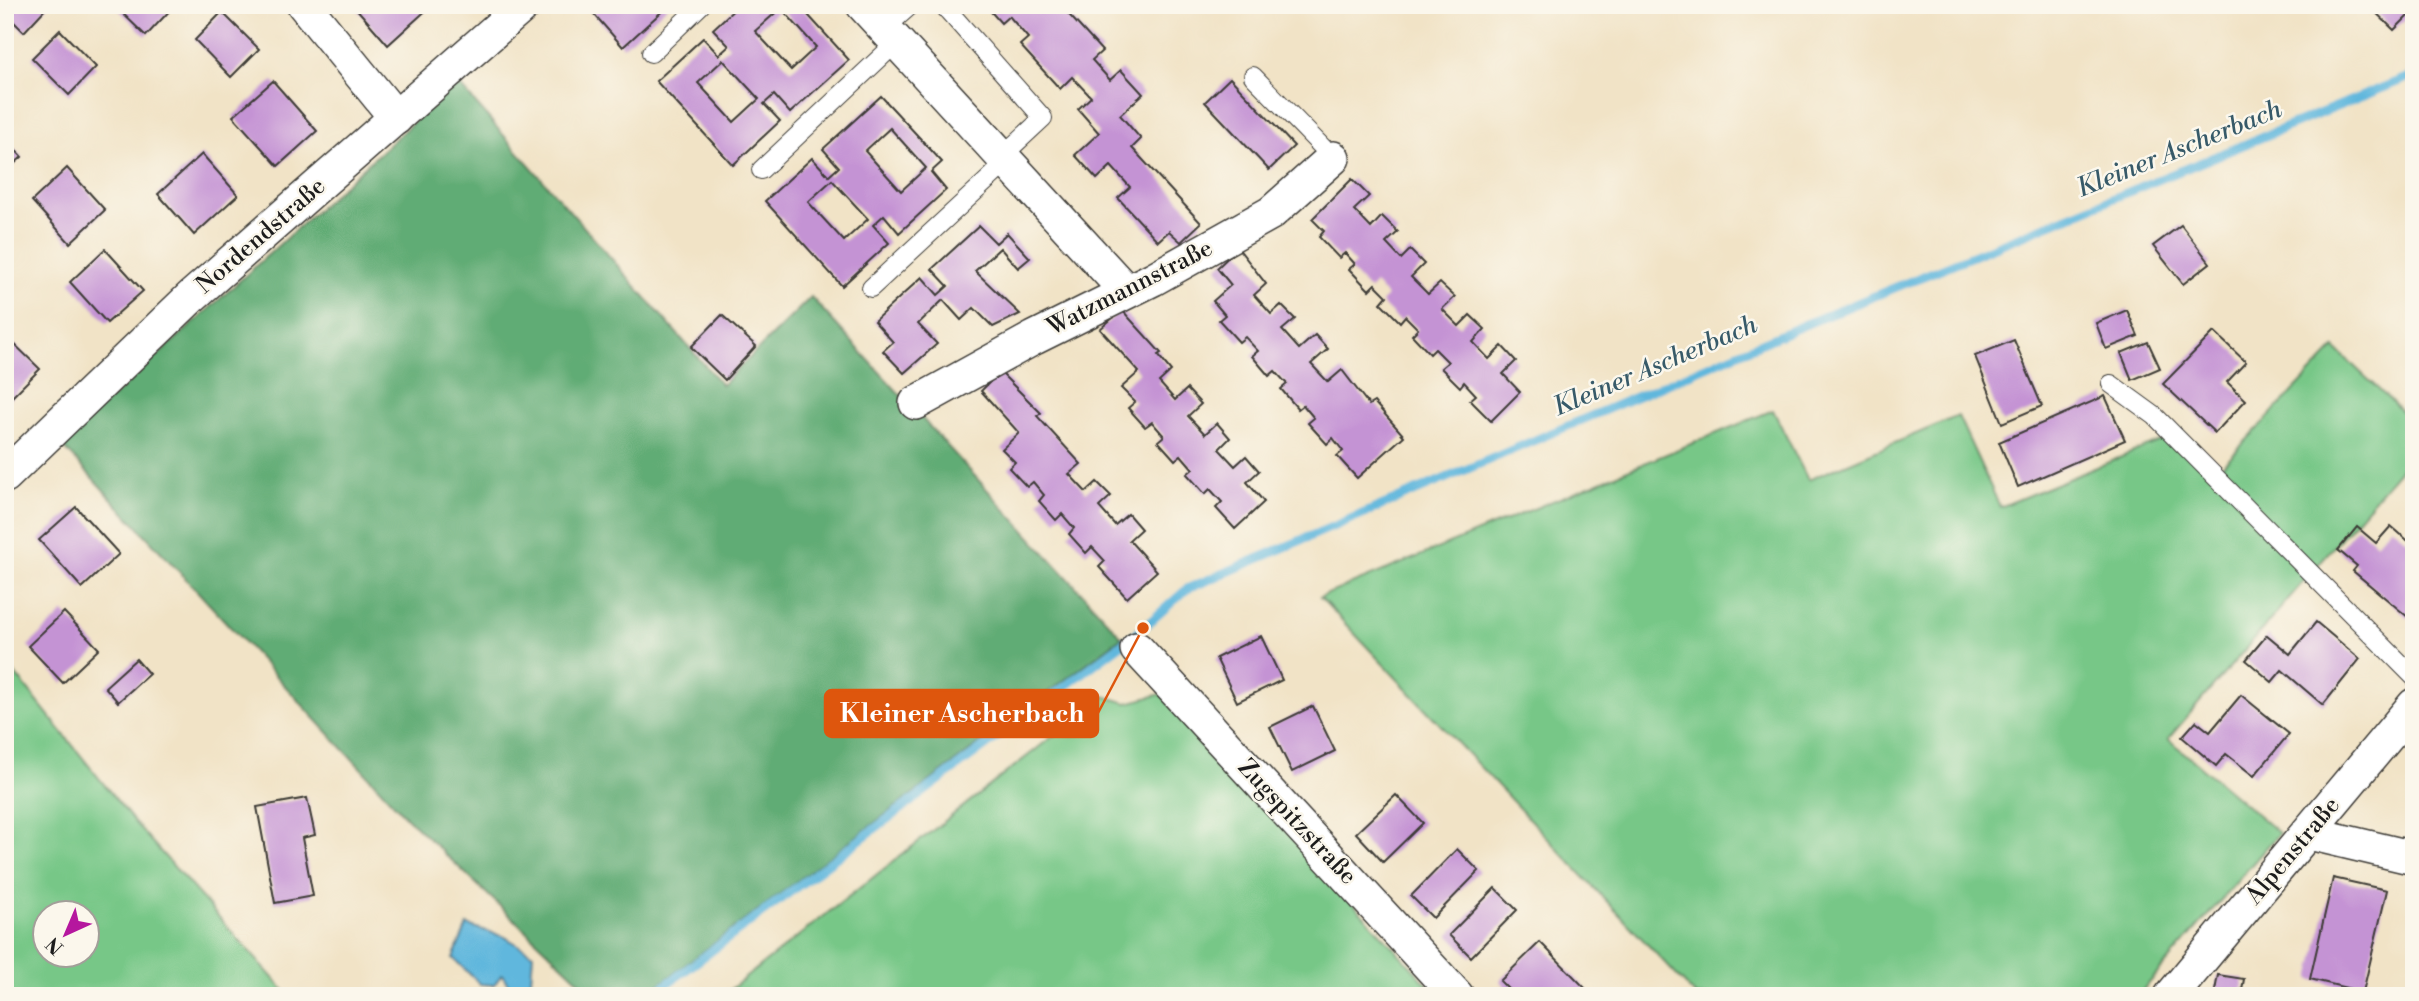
<svg xmlns="http://www.w3.org/2000/svg" width="2419" height="1001" viewBox="0 0 2419 1001" font-family="'Libre Bodoni',serif">
	<style>
		.green { fill: #77c787; stroke: #4a7252; stroke-width: 2; fill-rule: evenodd }
		.forest { fill: #61ac74; stroke: #3e6448; stroke-width: 2 }
		.water { fill: #60b7dd; stroke: #3e6a7c; stroke-width: 2 }
		.lines { fill: none; stroke-linecap: round; stroke-linejoin: round }
		.stream { stroke: #60b7dd; stroke-width: 9 }
		.building { fill: #c493d4; fill-rule: evenodd }
		.lane-casing { stroke: #3c3a36; stroke-width: 20 }
		.street-casing { stroke: #3c3a36; stroke-width: 36 }
		.lane { stroke: #fff; stroke-width: 18 }
		.street { stroke: #fff; stroke-width: 33 }
		.labels { text-anchor: middle; dominant-baseline: central; stroke-width: 5; stroke-linejoin: round; paint-order: stroke }
		.street-label { font-size: 24px; fill: #1c1c1c; stroke: #fbf7ec }
		.water-label { font-size: 26px; font-style: italic; fill: #375a69; stroke: #fbf7ec }
		.leader { fill: none; stroke: #de560d; stroke-width: 2.5 }
		.callout-dot { fill: #de560d; stroke: #fbf7ec; stroke-width: 2.5 }
		.callout { fill: #de560d; stroke: #de560d; stroke-width: 2.5 }
		.callout-label { font-size: 26px; text-anchor: middle; font-weight: bold; fill: #fff }
	</style>
	<rect width="100%" height="100%" fill="#fbf7ec"/>
	<filter id="ink" filterUnits="userSpaceOnUse"><feTurbulence type="fractalNoise" baseFrequency=".0143" numOctaves="2"/><feDisplacementMap in="SourceGraphic" scale="14" xChannelSelector="R" yChannelSelector="G"/><feConvolveMatrix kernelMatrix="1 2 1 2 8 2 1 2 1" color-interpolation-filters="sRGB"/></filter>
	<filter id="wash" filterUnits="userSpaceOnUse"><feTurbulence type="fractalNoise" baseFrequency=".00686" numOctaves="4" result="noise"/><feDisplacementMap in="SourceGraphic" scale="28" xChannelSelector="R" yChannelSelector="G"/><feGaussianBlur stdDeviation="1.57" result="paint"/><feColorMatrix in="noise" values="0 0 0 0 0 0 0 0 0 0 0 0 0 0 0 0 0 1.4 0 .05"/><feComposite in="paint" operator="in"/></filter>
	<g filter="url(#wash)">
		<rect width="100%" height="100%" fill="#f1e3c6"/>
		<g class="green">
			<path d="M 2335,348 L 2414,423 L 2414,453 L 2168,739 L 2279,833 L 2138,996 L 1696,996 L 1320,597 L 1773,410 L 1808,480 L 1958,416 L 2000,507 L 2172,436 L 2213,475 Z"/>
			<path d="M 5,661 L 135,823 L 289,996 L 5,996 ZM 46,914 L 88,914 L 88,956 L 46,956 Z"/>
			<path d="M 1161,694 L 1438,996 L 722,996 L 1104,696 L 1127,703 Z"/>
		</g>
		<path class="forest" d="M 457,82 L 722,385 L 811,297 L 1122,637 L 644,996 L 595,996 L 407,818 L 61,444 Z"/>
		<path class="water" d="M 467,925 L 505,937 L 533,954 L 530,993 L 514,995 L 502,974 L 494,985 L 480,984 L 453,958 Z"/>
		<g class="lines">
			<path class="stream" d="M 651,996 L 1143,628 L 1187,589 L 1811,322 L 2414,75"/>
		</g>
		<g id="blocks">
			<g class="building">
				<path d="M 5,5 L 49,5 L 24,32 L 5,13 Z"/>
				<path d="M 114,5 L 175,5 L 146,36 Z"/>
				<path d="M 357,5 L 432,5 L 388,45 L 355,7 Z"/>
				<path d="M 586,5 L 669,5 L 623,47 Z"/>
				<path d="M 739,5 L 799,5 L 849,60 L 790,113 L 774,95 L 764,104 L 780,121 L 733,165 L 656,81 L 703,38 L 719,55 L 729,46 L 713,29 ZM 781,8 L 816,47 L 791,70 L 755,31 ZM 723,60 L 759,99 L 734,122 L 698,83 Z"/>
				<path d="M 985,5 L 1064,5 L 1062,7 L 1102,51 L 1092,60 L 1110,80 L 1121,70 L 1143,94 L 1120,115 L 1141,139 L 1132,148 L 1201,223 L 1181,242 L 1169,231 L 1158,241 L 1118,198 L 1130,187 L 1111,166 L 1097,179 L 1075,155 L 1099,133 L 1078,109 L 1091,97 L 1072,77 L 1060,89 L 1020,45 L 1028,38 L 1009,16 L 1001,23 Z"/>
				<path d="M 2368,5 L 2414,5 L 2414,10 L 2394,30 Z"/>
				<path d="M 222,12 L 259,49 L 231,77 L 195,40 Z"/>
				<path d="M 60,30 L 96,67 L 69,95 L 32,58 Z"/>
				<path d="M 1230,78 L 1294,146 L 1269,170 L 1205,102 Z"/>
				<path d="M 273,81 L 317,131 L 278,166 L 233,116 Z"/>
				<path d="M 881,96 L 942,162 L 931,172 L 946,190 L 899,233 L 884,215 L 873,225 L 889,243 L 842,286 L 765,201 L 812,158 L 829,176 L 839,167 L 823,149 ZM 890,128 L 926,168 L 901,191 L 865,151 ZM 832,180 L 868,219 L 844,241 L 808,202 Z"/>
				<path d="M 5,139 L 22,157 L 5,172 Z"/>
				<path d="M 202,154 L 238,195 L 194,235 L 158,194 Z"/>
				<path d="M 67,168 L 105,210 L 70,243 L 32,201 Z"/>
				<path d="M 1352,179 L 1369,196 L 1354,210 L 1371,228 L 1382,216 L 1398,232 L 1386,243 L 1401,259 L 1410,250 L 1424,264 L 1411,277 L 1428,294 L 1440,283 L 1455,297 L 1442,309 L 1459,326 L 1470,315 L 1485,329 L 1473,342 L 1489,359 L 1502,346 L 1516,361 L 1503,374 L 1520,392 L 1491,421 L 1470,400 L 1476,395 L 1464,382 L 1460,387 L 1441,368 L 1448,362 L 1435,349 L 1430,354 L 1412,335 L 1418,329 L 1405,316 L 1400,322 L 1381,303 L 1387,296 L 1375,284 L 1369,290 L 1349,269 L 1355,264 L 1345,253 L 1339,258 L 1319,237 L 1324,231 L 1312,219 Z"/>
				<path d="M 2181,225 L 2210,263 L 2183,284 L 2153,246 Z"/>
				<path d="M 979,226 L 996,243 L 1007,233 L 1030,258 L 1018,268 L 1000,248 L 975,271 L 1020,314 L 993,327 L 974,308 L 961,320 L 943,300 L 918,324 L 937,344 L 904,373 L 883,351 L 893,342 L 874,321 L 922,277 L 938,295 L 948,286 L 932,269 Z"/>
				<path d="M 1238,248 L 1266,284 L 1254,295 L 1271,314 L 1281,305 L 1295,319 L 1282,330 L 1299,349 L 1315,335 L 1328,349 L 1311,364 L 1328,382 L 1342,370 L 1369,405 L 1374,402 L 1404,436 L 1357,478 L 1337,456 L 1343,451 L 1333,438 L 1327,444 L 1308,423 L 1314,418 L 1303,405 L 1298,409 L 1281,389 L 1287,384 L 1275,371 L 1269,376 L 1252,356 L 1258,351 L 1245,337 L 1239,342 L 1219,320 L 1225,315 L 1213,301 L 1231,285 L 1217,268 Z"/>
				<path d="M 105,249 L 143,291 L 107,323 L 70,282 Z"/>
				<path d="M 1122,310 L 1161,353 L 1158,355 L 1171,371 L 1159,382 L 1175,400 L 1187,389 L 1201,404 L 1188,416 L 1205,434 L 1217,423 L 1230,438 L 1219,449 L 1235,466 L 1246,456 L 1259,471 L 1247,482 L 1264,502 L 1235,529 L 1216,508 L 1222,502 L 1210,489 L 1205,494 L 1187,474 L 1193,469 L 1181,455 L 1175,460 L 1158,441 L 1164,436 L 1152,422 L 1145,427 L 1128,408 L 1135,402 L 1121,388 L 1139,372 L 1100,329 Z"/>
				<path d="M 2127,310 L 2138,336 L 2106,349 L 2096,323 Z"/>
				<path d="M 722,315 L 756,346 L 725,380 L 691,347 Z"/>
				<path d="M 2214,332 L 2246,362 L 2227,382 L 2246,400 L 2215,433 L 2163,384 Z"/>
				<path d="M 5,335 L 40,369 L 5,404 Z"/>
				<path d="M 2014,340 L 2042,406 L 2002,423 L 1975,356 Z"/>
				<path d="M 2148,342 L 2160,368 L 2132,380 L 2121,353 Z"/>
				<path d="M 1000,372 L 1041,413 L 1037,416 L 1081,464 L 1069,474 L 1086,492 L 1097,482 L 1111,496 L 1099,507 L 1115,525 L 1128,514 L 1141,529 L 1129,540 L 1157,571 L 1127,598 L 1099,567 L 1105,561 L 1092,547 L 1086,553 L 1069,534 L 1074,528 L 1062,514 L 1056,520 L 1039,501 L 1044,495 L 1033,482 L 1027,487 L 1009,468 L 1015,462 L 1002,449 L 1019,433 L 981,391 Z"/>
				<path d="M 2105,396 L 2125,440 L 2018,487 L 1999,442 Z"/>
				<path d="M 76,507 L 119,554 L 82,588 L 39,540 Z"/>
				<path d="M 2391,526 L 2414,546 L 2414,613 L 2409,618 L 2353,571 L 2357,566 L 2338,550 L 2357,527 L 2376,543 Z"/>
				<path d="M 64,612 L 99,649 L 63,683 L 28,646 Z"/>
				<path d="M 2316,622 L 2360,659 L 2323,705 L 2282,670 L 2272,682 L 2246,660 L 2267,635 L 2290,654 Z"/>
				<path d="M 1261,636 L 1282,680 L 1237,702 L 1216,658 Z"/>
				<path d="M 136,659 L 149,674 L 118,702 L 105,687 Z"/>
				<path d="M 2241,695 L 2289,734 L 2254,776 L 2226,754 L 2216,766 L 2182,737 L 2196,721 L 2210,732 Z"/>
				<path d="M 1313,706 L 1335,751 L 1292,772 L 1270,727 Z"/>
				<path d="M 2413,788 L 2414,788 L 2414,824 L 2405,822 Z"/>
				<path d="M 1396,795 L 1423,823 L 1383,862 L 1356,833 Z"/>
				<path d="M 307,798 L 315,835 L 302,838 L 313,896 L 275,903 L 257,807 Z"/>
				<path d="M 1457,849 L 1479,871 L 1433,918 L 1411,896 Z"/>
				<path d="M 2333,878 L 2387,890 L 2363,992 L 2310,979 Z"/>
				<path d="M 1495,888 L 1517,910 L 1471,957 L 1449,935 Z"/>
				<path d="M 1540,942 L 1587,990 L 1581,996 L 1515,996 L 1500,981 Z"/>
				<path d="M 2218,975 L 2244,979 L 2241,996 L 2214,996 Z"/>
			</g>
		</g>
	</g>
	<g filter="url(#ink)">
		<use href="#blocks" fill-opacity="0" stroke="#3c3a36" stroke-width="2"/>
		<g class="lines">
			<defs>
				<g id="lane">
					<path d="M 943,5 L 1043,118 L 1001,157"/>
					<path d="M 884,29 L 911,5"/>
					<path d="M 651,53 L 701,5"/>
					<path d="M 1253,76 L 1333,158"/>
					<path d="M 761,170 L 897,42"/>
					<path d="M 871,288 L 1006,163"/>
					<path d="M 2111,384 L 2155,416 L 2414,677"/>
				</g>
				<g id="street">
					<path d="M 304,5 L 396,118"/>
					<path d="M 863,5 L 1126,291"/>
					<path d="M 916,403 L 1034,338 L 1153,279 L 1271,213 L 1333,158"/>
					<path d="M 5,476 L 191,297 L 524,5"/>
					<path d="M 1137,649 L 1457,996"/>
					<path d="M 2309,833 L 2414,858"/>
					<path d="M 2171,996 L 2414,705"/>
				</g>
			</defs>
			<use href="#lane" class="lane-casing"/>
			<use href="#street" class="street-casing"/>
			<use href="#lane" class="lane"/>
			<use href="#street" class="street"/>
		</g>
	</g>
	<g class="labels">
		<g class="street-label">
			<text transform="translate(261 236) rotate(-41)">Nordendstraße</text>
			<text transform="translate(1130 288) rotate(-27)">Watzmannstraße</text>
			<text transform="translate(1297 822) rotate(47)">Zugspitzstraße</text>
			<text transform="translate(2293 851) rotate(-50)">Alpenstraße</text>
		</g>
		<g class="water-label">
			<text transform="translate(2179 149) rotate(-22)">Kleiner Ascherbach</text>
			<text transform="translate(1655 366) rotate(-23)">Kleiner Ascherbach</text>
		</g>
	</g>
	<path class="leader" d="M1143 628L1098 713"/>
	<circle class="callout-dot" cx="1143" cy="628" r="7"/>
	<rect class="callout" x="825" y="690" width="273" height="47" rx="7"/>
	<g class="callout-label">
		<text x="962" y="722">Kleiner Ascherbach</text>
	</g>
	<rect width="2419" height="1001" fill="none" stroke="#fbf7ec" stroke-width="28"/>
	<g transform="translate(66 934) rotate(224)"><circle r="33" fill="#fbf7ec" stroke="#a29f99" stroke-width="2"/>
	<path d="M0-5L12 26L0 18L-12 26Z" fill="#b5179e"/>
	<text y="-10" font-size="19" font-weight="bold" text-anchor="middle" fill="#1c1c1c">N</text>
	</g>
</svg>
